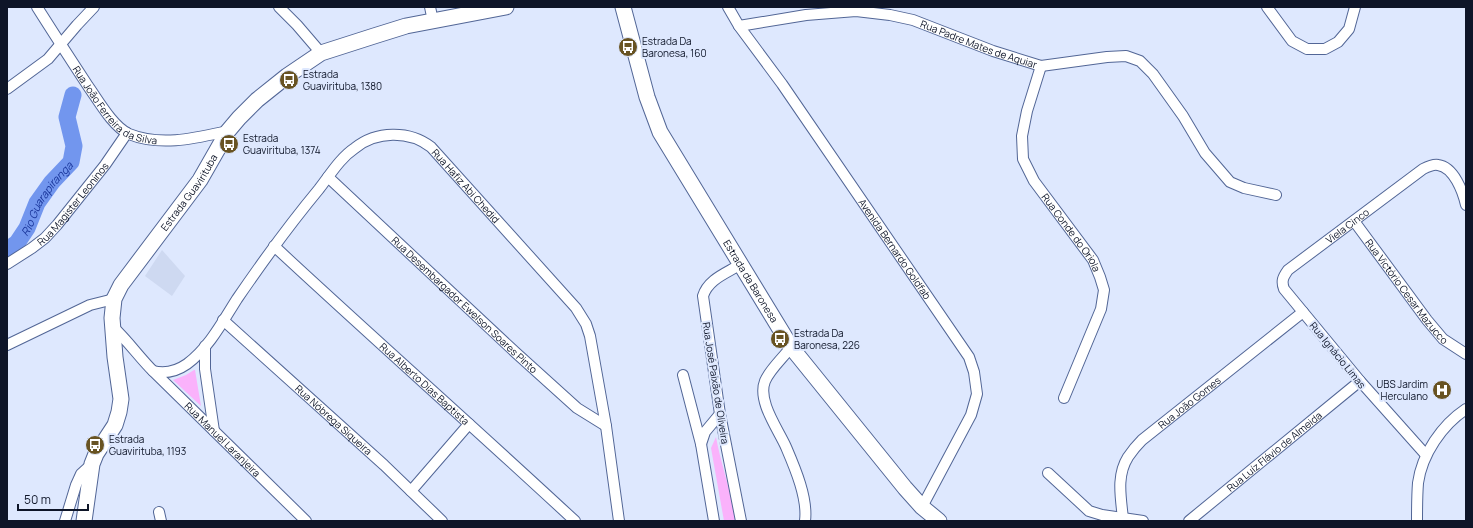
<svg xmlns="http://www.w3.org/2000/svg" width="1473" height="528" viewBox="0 0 1473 528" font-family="Manrope,sans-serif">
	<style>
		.built { fill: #ced9f1 }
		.green { fill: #fab2fb }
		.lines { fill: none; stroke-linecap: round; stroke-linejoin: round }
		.river { stroke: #7296ee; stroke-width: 17 }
		.street-casing { stroke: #526696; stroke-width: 12 }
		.secondary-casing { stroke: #526696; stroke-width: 17 }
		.street { stroke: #fff; stroke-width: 10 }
		.secondary { stroke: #fff; stroke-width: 15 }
		.labels { text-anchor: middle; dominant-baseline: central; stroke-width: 4; stroke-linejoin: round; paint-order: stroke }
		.poi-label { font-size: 10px; fill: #0e1528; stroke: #dee8fe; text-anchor: start }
		.street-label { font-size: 10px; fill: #0e1528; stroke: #dee8fe }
		.water-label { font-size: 11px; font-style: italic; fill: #1a369b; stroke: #dee8fe }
	</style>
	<rect width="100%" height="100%" fill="#dee8fe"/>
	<path class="built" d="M 162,250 L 185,276 L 172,296 L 145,276 Z"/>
	<g class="green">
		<path d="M 194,370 L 195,370 L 201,406 L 173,380 L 186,375 Z"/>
		<path d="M 716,437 C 721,465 732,493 735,521 L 724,521 L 711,448 Z"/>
	</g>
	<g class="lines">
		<path class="river" id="s1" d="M 7,250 L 17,243 L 27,228 L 37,203 L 52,182 L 71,162 L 74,146 L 67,117 L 73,95"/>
		<defs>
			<g id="street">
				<path id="s2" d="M 37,7 C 54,34 71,60 88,86 C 98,100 113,127 129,134 C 161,147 196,138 228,131"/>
				<path d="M 279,7 L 297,25 L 321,53"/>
				<path d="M 430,7 L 433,21"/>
				<path id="s3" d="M 728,7 L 739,26 L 782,84 L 969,357 L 974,372 L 977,394 L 971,415 L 922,507"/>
				<path d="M 1267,7 L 1292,41 L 1307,49 L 1325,49 L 1338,42 L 1349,29 L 1355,7"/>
				<path id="s4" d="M 739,26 L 806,15 L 856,11 L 890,15 L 913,20 L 993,51 L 1041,66 L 1107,57 L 1126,56 L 1140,61 L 1153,74 L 1183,116 L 1205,153 L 1230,182 L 1244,188 L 1276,195"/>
				<path id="s5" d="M 1041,66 L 1027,111 L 1022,136 L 1023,159 L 1034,181 L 1093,260 L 1100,277 L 1104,290 L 1101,309 L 1064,398"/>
				<path d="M 7,89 L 48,59 L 77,25 L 94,7"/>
				<path id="s6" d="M 328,177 L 515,352 L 577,408 L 606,426"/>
				<path id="s7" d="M 1354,221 L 1427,320 L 1443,339 L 1466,354"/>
				<path id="s8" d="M 274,246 C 374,339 476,429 575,521"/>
				<path id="s9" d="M 7,264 L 32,248 L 45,238 L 57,225 L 105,165 L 127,133"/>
				<path id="s10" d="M 223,320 L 384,465 L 442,521"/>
				<path id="s11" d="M 113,327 C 128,341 139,357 153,371 L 306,521"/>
				<path d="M 7,345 L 90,305 L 114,299"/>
				<path d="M 205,346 L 205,369 L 214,431"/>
				<path d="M 791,347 C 783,358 770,369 765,381 C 757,401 778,429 786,447 C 795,468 808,498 805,521"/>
				<path id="s12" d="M 153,371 C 165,374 177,371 187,364 C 209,348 223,321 237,299 C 263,261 290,224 319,189 C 330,175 340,158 355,148 C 376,131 409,130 431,147 L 576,308 L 586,324 L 590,336 L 606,426 L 619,521"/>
				<path d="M 683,375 L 701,444 L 714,521"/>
				<path d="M 701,444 L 705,432 L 720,414"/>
				<path id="s13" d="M 1426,455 L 1360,381 L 1284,289 C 1281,281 1283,277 1288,270 L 1423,169 C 1427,167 1433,164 1438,165 C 1454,167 1463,192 1466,205"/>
				<path d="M 1048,473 L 1089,511 L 1102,515 L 1143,521"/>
				<path d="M 411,491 L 469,424"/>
				<path d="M 159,512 L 161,521"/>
				<path id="s14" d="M 1123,519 C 1121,498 1116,476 1128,457 C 1132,451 1137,445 1142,440 L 1303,312"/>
				<path d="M 65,521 L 76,485 L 81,474 L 92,464"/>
				<path d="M 741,521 L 720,414 L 703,296 C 708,279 727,273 741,264"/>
				<path id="s15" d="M 1189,521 L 1360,381"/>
				<path d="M 1417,521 C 1417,509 1417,496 1418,483 C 1422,454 1442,425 1466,409"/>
			</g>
			<g id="secondary">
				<path id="s16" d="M 623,7 L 647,97 L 660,132 L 791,347 L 905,488 L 922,507 L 939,521"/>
				<path id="s17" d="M 84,521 L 92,464 L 96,454 L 115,425 L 119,412 L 121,399 L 115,357 L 112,318 L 114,299 L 121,285 L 200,180 L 228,131 L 239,118 L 257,100 L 287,76 L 321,53 L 374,36 L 406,26 L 506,7"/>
			</g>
		</defs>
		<use href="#street" class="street-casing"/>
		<use href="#secondary" class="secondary-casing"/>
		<use href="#street" class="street"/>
		<use href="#secondary" class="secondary"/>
	</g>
	<defs>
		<symbol id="bus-disc" viewBox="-11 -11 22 22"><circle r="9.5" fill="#685322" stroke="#dee8fe"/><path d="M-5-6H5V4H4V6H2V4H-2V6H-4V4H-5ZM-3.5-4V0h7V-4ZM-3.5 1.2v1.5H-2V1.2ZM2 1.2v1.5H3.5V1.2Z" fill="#fff"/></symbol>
		<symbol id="hospital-disc" viewBox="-11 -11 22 22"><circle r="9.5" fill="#685322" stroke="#dee8fe"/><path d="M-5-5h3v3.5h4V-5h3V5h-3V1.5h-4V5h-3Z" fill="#fff"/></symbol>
	</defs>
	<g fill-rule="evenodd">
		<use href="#bus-disc" x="617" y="36" width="22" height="22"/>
		<use href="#bus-disc" x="278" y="69" width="22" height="22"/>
		<use href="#bus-disc" x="218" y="133" width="22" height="22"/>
		<use href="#bus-disc" x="769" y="328" width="22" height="22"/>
		<use href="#hospital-disc" x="1431" y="379" width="22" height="22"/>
		<use href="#bus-disc" x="84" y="434" width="22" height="22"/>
	</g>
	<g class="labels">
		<g class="poi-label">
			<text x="642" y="41">Estrada Da<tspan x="642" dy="12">Baronesa, 160</tspan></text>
			<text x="303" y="74">Estrada<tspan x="303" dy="12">Guavirituba, 1380</tspan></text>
			<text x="243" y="138">Estrada<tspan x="243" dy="12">Guavirituba, 1374</tspan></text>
			<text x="794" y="333">Estrada Da<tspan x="794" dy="12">Baronesa, 226</tspan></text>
			<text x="1428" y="384" text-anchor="end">UBS Jardim<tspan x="1428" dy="12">Herculano</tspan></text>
			<text x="109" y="439">Estrada<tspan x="109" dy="12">Guavirituba, 1193</tspan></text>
		</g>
		<g class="street-label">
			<text stroke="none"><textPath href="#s4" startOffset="246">Rua Padre Mates de Aquiar</textPath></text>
			<text stroke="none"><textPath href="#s2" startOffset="129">Rua João Ferreira da Silva</textPath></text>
			<text stroke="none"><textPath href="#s12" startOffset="444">Rua Hafiz Abi Chedid</textPath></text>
			<text stroke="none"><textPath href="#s17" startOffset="361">Estrada Guavirituba</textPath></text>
			<text stroke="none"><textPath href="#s9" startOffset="90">Rua Magister Leoninos</textPath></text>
			<text stroke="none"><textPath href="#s13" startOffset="313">Viela Cinco</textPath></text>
			<text stroke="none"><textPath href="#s5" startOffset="184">Rua Conde do Oriola</textPath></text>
			<text stroke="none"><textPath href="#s3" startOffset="294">Avenida Bernardo Goldfab</textPath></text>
			<text stroke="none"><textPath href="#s16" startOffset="305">Estrada da Baronesa</textPath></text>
			<text stroke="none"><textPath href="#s7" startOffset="88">Rua Victório Cesar Mazucco</textPath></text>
			<text stroke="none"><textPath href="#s6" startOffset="187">Rua Desembargador Ewelson Soares Pinto</textPath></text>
			<text transform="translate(1338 355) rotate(51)">Rua Ignácio Limas</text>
			<text transform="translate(716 383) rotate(81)">Rua José Paixão de Oliveira</text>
			<text stroke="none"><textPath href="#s8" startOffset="204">Rua Alberto Dias Baptista</textPath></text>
			<text stroke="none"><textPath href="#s14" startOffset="146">Rua João Gomes</textPath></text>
			<text stroke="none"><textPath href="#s10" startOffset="149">Rua Nóbrega Siqueira</textPath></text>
			<text stroke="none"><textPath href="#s11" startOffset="157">Rua Manuel Laranjeira</textPath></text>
			<text stroke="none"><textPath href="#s15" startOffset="110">Rua Luíz Flávio de Almeida</textPath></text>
		</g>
		<g class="water-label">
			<text stroke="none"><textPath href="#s1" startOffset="66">Rio Guarapiranga</textPath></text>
		</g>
	</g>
	<rect width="1473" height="528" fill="none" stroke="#0e1528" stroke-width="16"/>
	<path d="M18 504v6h70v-6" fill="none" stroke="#0e1528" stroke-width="2"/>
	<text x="24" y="504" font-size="12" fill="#0e1528" stroke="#dee8fe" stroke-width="3" paint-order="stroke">50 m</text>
</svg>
